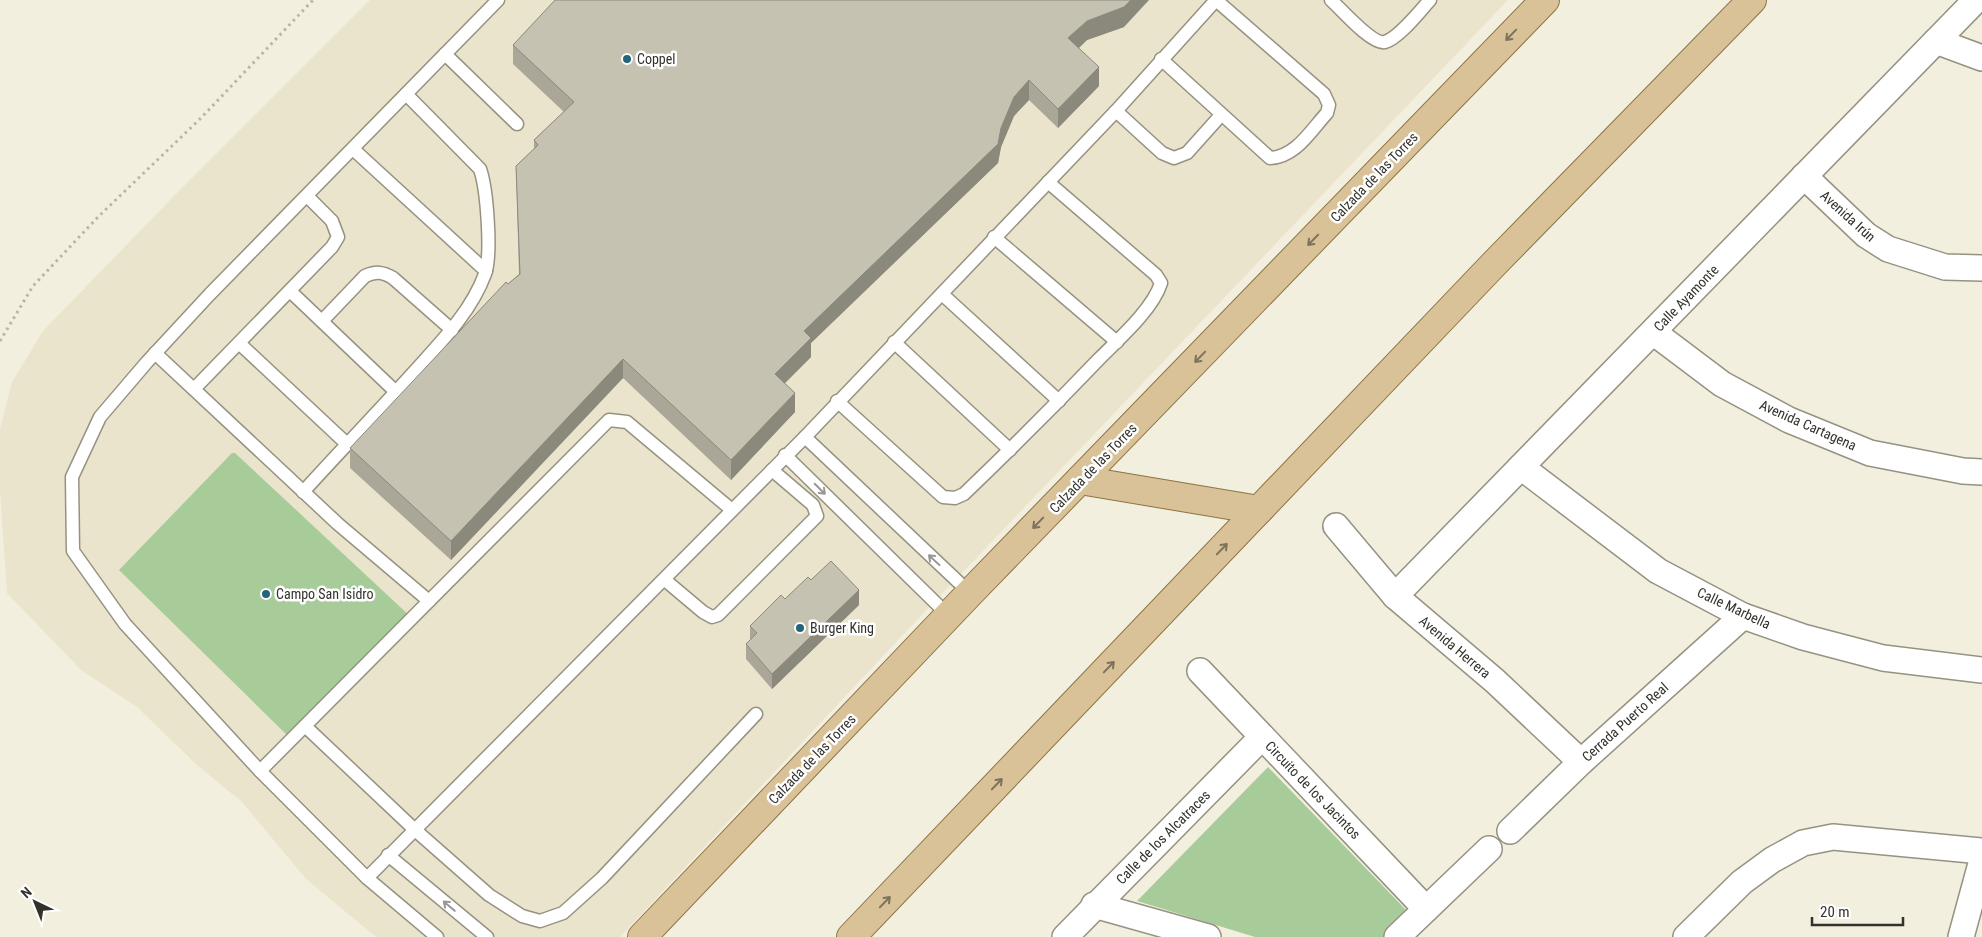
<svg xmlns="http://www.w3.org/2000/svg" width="1982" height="937" viewBox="0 0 1982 937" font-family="'Roboto Condensed',sans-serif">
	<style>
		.built { fill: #eae4cc }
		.park { fill: #a7cc99 }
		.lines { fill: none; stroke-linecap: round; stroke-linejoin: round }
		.lane-casing { stroke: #969282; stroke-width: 15 }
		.street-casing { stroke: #969282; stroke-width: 28 }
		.primary-casing { stroke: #8e7445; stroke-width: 30 }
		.path { stroke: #b8b5a7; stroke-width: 3; stroke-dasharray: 2.5 4; stroke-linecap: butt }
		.lane { stroke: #fff; stroke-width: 12 }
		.street { stroke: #fff; stroke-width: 25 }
		.primary { stroke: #d9c198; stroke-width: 28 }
		.wall { fill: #aaa798 }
		.shaded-wall { fill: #8b887c }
		.building { fill: #c6c2b1; stroke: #8b887c }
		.oneway { stroke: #7e725c }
		.oneway2 { stroke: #999895 }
		.poi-dot { fill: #236579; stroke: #fff; stroke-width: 2 }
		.labels { text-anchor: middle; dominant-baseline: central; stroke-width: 5; stroke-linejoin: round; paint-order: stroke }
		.poi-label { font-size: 14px; fill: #33312b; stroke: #fff; text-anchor: start }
		.street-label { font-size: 14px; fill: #33312b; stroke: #fff }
	</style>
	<rect width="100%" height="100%" fill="#f3efde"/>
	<path class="built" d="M 370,0 L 1508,0 L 899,639 L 620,937 L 376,937 L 306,879 L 241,801 L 198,766 L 137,707 L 81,670 L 7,593 L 0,490 L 0,429 L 12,382 L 43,331 L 169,201 Z"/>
	<g class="park">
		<path d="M 232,453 L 235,453 L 412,618 L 290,738 L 119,570 Z"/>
		<path d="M 1268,767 L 1409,913 L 1386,937 L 1255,937 L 1137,901 Z"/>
	</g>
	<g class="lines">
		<defs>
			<g id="lane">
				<path d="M 1331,0 C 1341,9 1372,45 1385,42 C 1399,38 1420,11 1430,0"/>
				<path d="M 445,54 L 517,124"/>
				<path d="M 1161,59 L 1270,158 C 1296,157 1311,130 1327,113 L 1329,105 L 1324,94 L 1216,0"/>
				<path d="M 1116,111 L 1162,153 L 1174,158 L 1187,153 L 1221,115"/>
				<path d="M 353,149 L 486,271"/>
				<path d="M 994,237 L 1117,342"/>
				<path d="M 290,291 L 396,392"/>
				<path d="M 942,294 L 1059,401"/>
				<path d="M 322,321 L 365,276 C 376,271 383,272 393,278 L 452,330"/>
				<path d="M 894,342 L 1010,450"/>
				<path d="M 239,343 L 347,444"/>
				<path d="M 155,353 L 338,524 L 429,601"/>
				<path d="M 194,389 L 332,247 L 338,237 L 332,221 L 307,196"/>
				<path d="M 837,401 L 943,497 L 955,498 L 964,494 C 1010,450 1055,405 1099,359 C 1119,339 1153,309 1161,283 L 1156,275 L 1048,182"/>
				<path d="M 805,437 L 970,593"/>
				<path d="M 785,455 L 949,616"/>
				<path d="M 303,492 C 340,451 378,412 414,372 C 441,342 471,312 485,274 C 492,254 487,189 480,169 L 406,94"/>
				<path d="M 665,580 L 703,612 L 712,617 L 718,615 L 817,516 L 813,505 L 772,470"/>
				<path d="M 305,726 L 414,829 L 489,895 L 522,916 L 540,921 L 563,913 L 602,878 L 756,714"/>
				<path d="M 260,771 L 609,420 L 627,422 L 732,510"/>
				<path d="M 388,855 L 487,937"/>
				<path d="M 367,878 L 805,437 L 1116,111 L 1216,0"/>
				<path d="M 437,937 L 367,878 L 260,771 L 125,624 L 73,551 L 72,477 L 100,417 L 147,362 L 210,294 L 498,0"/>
			</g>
			<g id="street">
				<path d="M 1936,41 L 1982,58"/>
				<path d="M 1804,176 L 1866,235 L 1888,249 L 1945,267 L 1982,268"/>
				<path d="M 1653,332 L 1722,384 L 1789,420 L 1870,453 L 1963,471 L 1982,472"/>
				<path d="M 1521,467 L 1658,571 L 1743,616 L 1803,637 L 1883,658 L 1982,670"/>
				<path d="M 1336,526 L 1395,596 L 1495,681 L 1581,762"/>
				<path d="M 1395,596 L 1976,0"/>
				<path d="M 1200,671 L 1426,909"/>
				<path d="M 1510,831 L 1581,762 L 1743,616"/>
				<path d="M 1094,905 L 1208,937"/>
				<path d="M 1065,937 L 1262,737"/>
				<path d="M 1397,937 L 1489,849"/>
				<path d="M 1686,937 L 1742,882 L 1772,860 L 1803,843 L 1833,837 L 1982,851"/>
				<path d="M 1961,937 L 1982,860"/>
			</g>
			<g id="primary">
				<path d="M 1080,480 L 1259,510"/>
				<path d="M 642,937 L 970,593 L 1545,0"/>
				<path d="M 851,937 L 1493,265 L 1752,0"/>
			</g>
		</defs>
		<use href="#lane" class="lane-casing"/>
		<use href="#street" class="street-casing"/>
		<use href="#primary" class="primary-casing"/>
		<path class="path" d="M 0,341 L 33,286 L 98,217 L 201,118 L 313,0"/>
		<use href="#lane" class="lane"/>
		<use href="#street" class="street"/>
		<use href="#primary" class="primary"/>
	</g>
	<g class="wall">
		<path d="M 1124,27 L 1087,40 L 1079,48 L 1099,86 L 1058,128 L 1029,100 L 1014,116 L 1001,147 L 998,163 L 811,343 L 811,357 L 785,383 L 795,412 L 731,480 L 623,378 L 451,560 L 350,468 L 350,448 L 508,284 L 519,274 L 516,166 L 534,149 L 534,140 L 564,112 L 513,64 L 513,45 Z"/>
		<path d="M 811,580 L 859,605 L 772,689 L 746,659 L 746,644 L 750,640 L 750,626 Z"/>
	</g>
	<g class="shaded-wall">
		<path d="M 1131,0 L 1149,0 L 1124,27 L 1087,40 L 1068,58 L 1068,38 L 1087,21 Z"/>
		<path d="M 1099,67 L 1099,86 L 1058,128 L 1058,109 Z"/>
		<path d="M 1029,80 L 1029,100 L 1014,116 L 1001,147 L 998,163 L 811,343 L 811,357 L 775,393 L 775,374 L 804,331 L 1001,128 L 1014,97 Z"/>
		<path d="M 623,359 L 623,378 L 451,560 L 451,541 Z"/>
		<path d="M 795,393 L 795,412 L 731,480 L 731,460 Z"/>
		<path d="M 859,590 L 859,605 L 772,689 L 772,674 Z"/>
	</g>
	<g class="building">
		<path d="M 555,0 L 1131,0 L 1124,7 L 1087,21 L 1068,38 L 1099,67 L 1058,109 L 1029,80 L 1014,97 L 1001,128 L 998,144 L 804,331 L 811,338 L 775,374 L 795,393 L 731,460 L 623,359 L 451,541 L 350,448 L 506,282 L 508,284 L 520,274 L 516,166 L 538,145 L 534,140 L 574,102 L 513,45 Z"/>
		<path d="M 831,561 L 859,590 L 772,674 L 746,644 L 757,633 L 750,626 L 781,595 L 785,599 L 808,577 L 811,580 Z"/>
	</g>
	<defs><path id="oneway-shaft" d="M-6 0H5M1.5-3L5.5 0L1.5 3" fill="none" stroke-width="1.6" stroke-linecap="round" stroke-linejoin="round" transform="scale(1.25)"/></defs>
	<g class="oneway">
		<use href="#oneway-shaft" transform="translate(1511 35) rotate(134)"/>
		<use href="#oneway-shaft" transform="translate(1313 240) rotate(134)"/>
		<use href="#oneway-shaft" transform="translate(1200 357) rotate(134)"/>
		<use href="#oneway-shaft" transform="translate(1038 523) rotate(134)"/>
		<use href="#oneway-shaft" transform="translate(1222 549) rotate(-46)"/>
		<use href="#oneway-shaft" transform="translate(1109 667) rotate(-46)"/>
		<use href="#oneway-shaft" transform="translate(997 784) rotate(-46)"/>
		<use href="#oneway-shaft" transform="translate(885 902) rotate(-46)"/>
	</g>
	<g class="oneway2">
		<use href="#oneway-shaft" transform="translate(820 489) rotate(45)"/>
		<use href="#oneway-shaft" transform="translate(934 560) rotate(-137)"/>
		<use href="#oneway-shaft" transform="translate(449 906) rotate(-140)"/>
	</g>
	<g class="poi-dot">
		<circle cx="627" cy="59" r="5"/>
		<circle cx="266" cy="594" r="5"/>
		<circle cx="800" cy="628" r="5"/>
	</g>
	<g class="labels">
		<g class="poi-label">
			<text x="637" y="59">Coppel</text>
			<text x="276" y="594">Campo San Isidro</text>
			<text x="810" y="628">Burger King</text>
		</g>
		<g class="street-label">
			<text transform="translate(1374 177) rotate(-46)">Calzada de las Torres</text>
			<text transform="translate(1848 216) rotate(42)">Avenida Irún</text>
			<text transform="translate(1686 298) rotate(-46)">Calle Ayamonte</text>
			<text transform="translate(1808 425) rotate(24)">Avenida Cartagena</text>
			<text transform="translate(1093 468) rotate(-46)">Calzada de las Torres</text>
			<text transform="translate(1734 608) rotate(25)">Calle Marbella</text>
			<text transform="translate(1455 647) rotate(40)">Avenida Herrera</text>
			<text transform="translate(1625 722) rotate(-42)">Cerrada Puerto Real</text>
			<text transform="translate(812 759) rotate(-46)">Calzada de las Torres</text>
			<text transform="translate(1313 790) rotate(46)">Circuito de los Jacintos</text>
			<text transform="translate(1163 837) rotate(-45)">Calle de los Alcatraces</text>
		</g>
	</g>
	<g transform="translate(35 902) rotate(317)" stroke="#ffffff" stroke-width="4" paint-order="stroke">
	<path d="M0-4L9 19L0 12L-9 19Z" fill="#33312b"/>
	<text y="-8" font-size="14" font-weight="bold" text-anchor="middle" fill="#33312b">N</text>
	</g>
	<path d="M1812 917v8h91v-8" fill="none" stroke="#33312b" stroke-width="2.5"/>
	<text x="1820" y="917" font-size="15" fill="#33312b" stroke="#ffffff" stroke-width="4" paint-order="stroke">20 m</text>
</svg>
